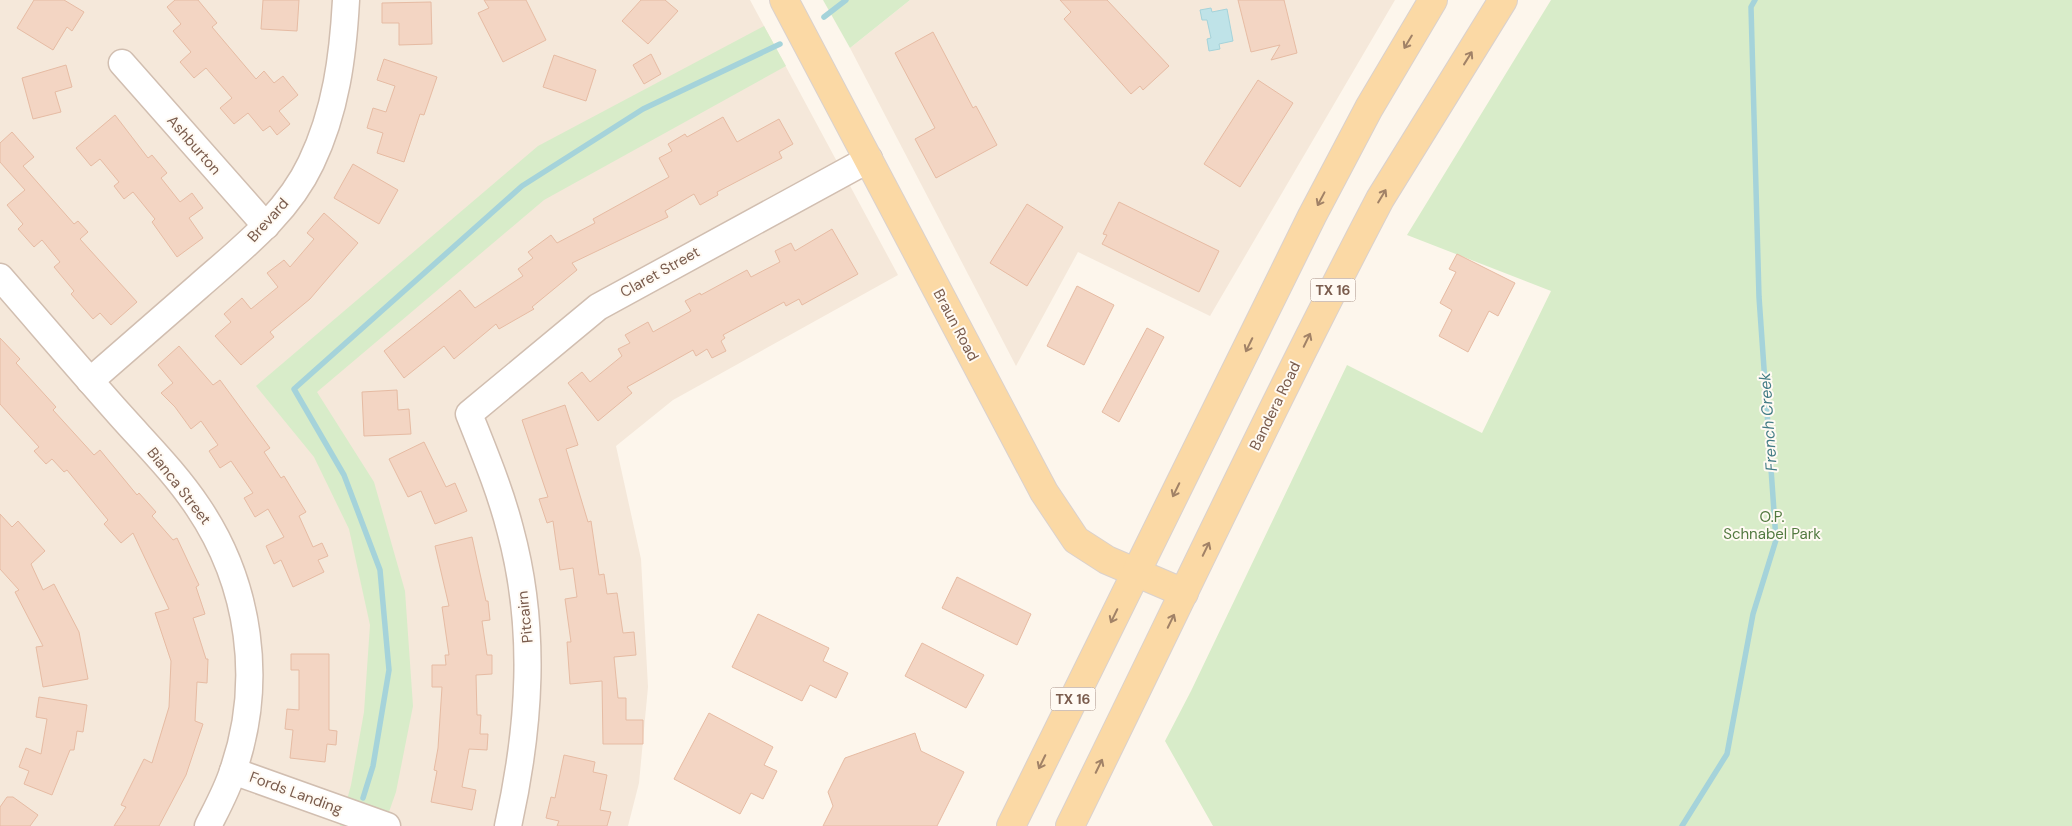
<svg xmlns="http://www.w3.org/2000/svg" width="2072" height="826" viewBox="0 0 2072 826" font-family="'DM Sans',sans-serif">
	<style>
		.residential { fill: #f5e8da }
		.green { fill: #d8ecc9 }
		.water { fill: #bfe3e8; stroke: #a5d3da }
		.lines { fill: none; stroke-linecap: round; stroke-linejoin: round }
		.stream { stroke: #a5d3da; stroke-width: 5.5 }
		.building { fill: #f3d5c3; stroke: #e6bba3 }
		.minor-casing { stroke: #d1beb0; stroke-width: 29 }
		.major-casing { stroke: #dad1cd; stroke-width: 30 }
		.minor { stroke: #fff; stroke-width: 26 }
		.major { stroke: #fbd9a5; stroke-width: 28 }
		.oneway { stroke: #a18267 }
		.labels { text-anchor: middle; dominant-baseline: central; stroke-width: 4; stroke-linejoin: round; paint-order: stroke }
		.shield { fill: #fffaf3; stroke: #a28b7f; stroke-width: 1 }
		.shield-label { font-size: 14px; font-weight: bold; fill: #7a5c4d }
		.street-label { font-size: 15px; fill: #7a5c4d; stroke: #fffaf3 }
		.park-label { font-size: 15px; fill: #537a41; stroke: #fffaf3 }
		.water-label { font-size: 16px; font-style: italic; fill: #437c86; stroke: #fffaf3 }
	</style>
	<rect width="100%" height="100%" fill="#fdf6ec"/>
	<g class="residential">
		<path d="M 0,0 L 750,0 L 898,275 L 673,400 L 616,446 L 641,559 L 648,687 L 639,783 L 628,826 L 0,826 Z"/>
		<path d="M 910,0 L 1395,0 L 1210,316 L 1078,252 L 1016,366 L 850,48 Z"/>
	</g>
	<g class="green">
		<path d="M 823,0 L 910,0 L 850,48 Z"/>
		<path d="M 1551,0 L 2072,0 L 2072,826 L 1213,826 L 1165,741 L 1191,691 L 1347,365 L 1482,433 L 1551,291 L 1407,235 Z"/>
		<path d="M 764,26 L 786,66 L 544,200 L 317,392 L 374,482 L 405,591 L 413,706 L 396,792 L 384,826 L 340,826 L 351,785 L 364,712 L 370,625 L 349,529 L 314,457 L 256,386 L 538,146 Z"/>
	</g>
	<path class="water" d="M 1211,8 L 1212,12 L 1227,9 L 1233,41 L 1219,44 L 1220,49 L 1209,51 L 1207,39 L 1211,38 L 1207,20 L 1202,20 L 1200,10 Z"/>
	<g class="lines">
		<g class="stream">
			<path d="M 824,17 L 846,0"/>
			<path d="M 363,798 L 373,766 L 389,670 L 380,570 L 344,475 L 294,389 L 522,186 L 643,109 L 780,44"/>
			<path d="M 1682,826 L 1727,754 L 1753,614 L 1776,540 L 1759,297 L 1751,7 L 1755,0"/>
		</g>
	</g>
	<g class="building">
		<path d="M 34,0 L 64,0 L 84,12 L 72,31 L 67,27 L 53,50 L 17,28 Z"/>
		<path d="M 175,0 L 198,0 L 217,23 L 212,27 L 256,79 L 264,71 L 274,83 L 283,76 L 298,95 L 279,111 L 290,124 L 277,135 L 270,126 L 263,131 L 248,113 L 234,124 L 220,108 L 232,98 L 206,68 L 194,78 L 180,62 L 191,52 L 173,31 L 181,24 L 167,7 Z"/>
		<path d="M 263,0 L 299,0 L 297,31 L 261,29 Z"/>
		<path d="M 484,0 L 526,0 L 546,40 L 503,62 L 478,13 L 489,8 Z"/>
		<path d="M 641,0 L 665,0 L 678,11 L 648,44 L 622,21 Z"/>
		<path d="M 1060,0 L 1107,0 L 1169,66 L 1143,90 L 1140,86 L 1131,94 L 1064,19 L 1071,12 Z"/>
		<path d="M 1238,0 L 1284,0 L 1297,53 L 1271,60 L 1280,45 L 1251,52 Z"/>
		<path d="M 431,2 L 432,44 L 399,45 L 399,23 L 382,23 L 382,3 Z"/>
		<path d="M 933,32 L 973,108 L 976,106 L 997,145 L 936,178 L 915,139 L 935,128 L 895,53 Z"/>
		<path d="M 651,54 L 661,74 L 644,84 L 633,65 Z"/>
		<path d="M 554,55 L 596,70 L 586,101 L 543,87 Z"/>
		<path d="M 384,59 L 437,77 L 424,115 L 420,114 L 404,162 L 377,153 L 383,133 L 367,128 L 373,108 L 386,112 L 395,86 L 377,80 Z"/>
		<path d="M 66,65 L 72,87 L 55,92 L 61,112 L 33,119 L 22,78 Z"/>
		<path d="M 1258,80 L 1293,103 L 1240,187 L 1204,164 Z"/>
		<path d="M 115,115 L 148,158 L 152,155 L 167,173 L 161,178 L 180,202 L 192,193 L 203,208 L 189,218 L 203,238 L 177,257 L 152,222 L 155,219 L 133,192 L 124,199 L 114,186 L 119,182 L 100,159 L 91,166 L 76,148 Z"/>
		<path d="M 723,117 L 737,142 L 779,119 L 793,144 L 779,152 L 782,158 L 717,192 L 718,195 L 700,205 L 694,194 L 665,211 L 668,217 L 572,263 L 577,270 L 532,307 L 534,309 L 499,329 L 496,324 L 454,359 L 444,346 L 404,378 L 384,351 L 460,290 L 475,308 L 523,276 L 518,269 L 533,258 L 528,252 L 551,235 L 557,243 L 595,223 L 593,219 L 669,177 L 659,158 L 672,151 L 668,144 L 685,134 L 687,137 Z"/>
		<path d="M 12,132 L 34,157 L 23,166 L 74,224 L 78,221 L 88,232 L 80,239 L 137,302 L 111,325 L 100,313 L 93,319 L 71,294 L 74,291 L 54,267 L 60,262 L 42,240 L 34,247 L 18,229 L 23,224 L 7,205 L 25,190 L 0,162 L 0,143 Z"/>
		<path d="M 353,164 L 398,190 L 379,224 L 334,198 Z"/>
		<path d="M 1119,202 L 1219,251 L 1199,292 L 1102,244 L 1107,235 L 1103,234 Z"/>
		<path d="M 1027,204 L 1063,227 L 1027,286 L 990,263 Z"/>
		<path d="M 324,213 L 358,243 L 310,299 L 270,332 L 274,337 L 241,365 L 215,336 L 231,322 L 224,314 L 242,298 L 251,309 L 278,287 L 267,273 L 284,260 L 290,267 L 314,239 L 307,233 Z"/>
		<path d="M 832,229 L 858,274 L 802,305 L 799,299 L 786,306 L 784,302 L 723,335 L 725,338 L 721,341 L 726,351 L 712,358 L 707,349 L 696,356 L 693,350 L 627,387 L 632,393 L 598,421 L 568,383 L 582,372 L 590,382 L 622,356 L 618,349 L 630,343 L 625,335 L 648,322 L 653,332 L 691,311 L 685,301 L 700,293 L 701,295 L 747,270 L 751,277 L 780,262 L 775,251 L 791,243 L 795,251 Z"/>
		<path d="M 1457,254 L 1515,283 L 1498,316 L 1489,311 L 1468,352 L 1439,336 L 1452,310 L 1440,303 L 1456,272 L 1449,269 Z"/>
		<path d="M 1077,286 L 1114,305 L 1084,365 L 1047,346 Z"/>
		<path d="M 1147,328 L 1164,337 L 1119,422 L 1102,412 Z"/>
		<path d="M 0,338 L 20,359 L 16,363 L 56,407 L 53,410 L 94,455 L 100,450 L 137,495 L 139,493 L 156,512 L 152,516 L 173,540 L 177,538 L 199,585 L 196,587 L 205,614 L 193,618 L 206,659 L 208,659 L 207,683 L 197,682 L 195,721 L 203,724 L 186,775 L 159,826 L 114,826 L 126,807 L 121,805 L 144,759 L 152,763 L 169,707 L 171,661 L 155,613 L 169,609 L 133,533 L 121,543 L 104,524 L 108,520 L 67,470 L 64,472 L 52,459 L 46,464 L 34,451 L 39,447 L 0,404 Z"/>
		<path d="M 179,346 L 213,385 L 220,380 L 270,448 L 264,452 L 281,478 L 284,476 L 306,512 L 299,516 L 313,547 L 322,543 L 328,556 L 318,560 L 324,572 L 293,587 L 281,560 L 274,564 L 266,546 L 284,537 L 268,509 L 255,517 L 244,498 L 253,493 L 231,461 L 220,468 L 209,451 L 218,445 L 201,421 L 191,429 L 175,407 L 161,393 L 173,383 L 158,365 Z"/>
		<path d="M 397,390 L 398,410 L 409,409 L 411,434 L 364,436 L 362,392 Z"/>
		<path d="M 565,405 L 578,445 L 566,449 L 588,522 L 591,521 L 599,575 L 604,574 L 607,594 L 617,593 L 623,633 L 634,632 L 636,655 L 614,657 L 618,698 L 626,698 L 626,720 L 643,720 L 643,744 L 603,744 L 602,681 L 570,684 L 567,642 L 571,642 L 565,599 L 577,597 L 573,568 L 560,570 L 553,521 L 547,523 L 539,499 L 548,497 L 522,420 Z"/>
		<path d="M 424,442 L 446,487 L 455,483 L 467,511 L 435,524 L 421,491 L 408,497 L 389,459 Z"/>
		<path d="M 0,514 L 12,527 L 18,521 L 45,551 L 31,564 L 43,590 L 54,584 L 79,632 L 88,679 L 43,687 L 36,647 L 43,646 L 15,592 L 19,590 L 0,569 Z"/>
		<path d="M 472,537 L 486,601 L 488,601 L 490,620 L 482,621 L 487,655 L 492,655 L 492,674 L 476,675 L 477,715 L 481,715 L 480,734 L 488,734 L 487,750 L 469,749 L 462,787 L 476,790 L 472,810 L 431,802 L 437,771 L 434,770 L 438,748 L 442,687 L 432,687 L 432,665 L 446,665 L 445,655 L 449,655 L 442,607 L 449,606 L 435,546 Z"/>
		<path d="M 957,577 L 1031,614 L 1017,645 L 942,608 Z"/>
		<path d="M 758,614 L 829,648 L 823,661 L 848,673 L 836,698 L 810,685 L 802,701 L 732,667 Z"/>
		<path d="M 922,643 L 984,675 L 966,708 L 905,676 Z"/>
		<path d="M 291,654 L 329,654 L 329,730 L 337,731 L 336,745 L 327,744 L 325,762 L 290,758 L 293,730 L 285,729 L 287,709 L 299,710 L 299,670 L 291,670 Z"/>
		<path d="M 39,697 L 87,705 L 83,732 L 77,731 L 74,750 L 70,750 L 52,795 L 24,784 L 29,771 L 19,767 L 26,748 L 41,754 L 47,719 L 36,717 Z"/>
		<path d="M 709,713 L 773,747 L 764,765 L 777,771 L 763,799 L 751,793 L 740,814 L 674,779 Z"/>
		<path d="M 915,733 L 921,751 L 964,772 L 937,826 L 823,826 L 833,806 L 828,792 L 845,758 Z"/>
		<path d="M 564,755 L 595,762 L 593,772 L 607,775 L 600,810 L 611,812 L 607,826 L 557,826 L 559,821 L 546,818 L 551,797 L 555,798 Z"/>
		<path d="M 7,797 L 13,797 L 38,815 L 30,826 L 0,826 L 0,807 Z"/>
	</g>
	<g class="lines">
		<defs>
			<g id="minor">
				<path d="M 122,63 L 266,226"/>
				<path d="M 0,277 C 41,324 81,371 122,417 C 148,446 176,474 198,507 C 250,584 264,682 233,771 C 227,790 217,808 208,826"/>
				<path d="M 90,381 C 127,349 163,317 199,286 C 241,249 287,214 311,163 C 336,111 343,56 346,0"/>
				<path d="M 233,771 L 387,826"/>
				<path d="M 508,826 C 530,727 537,628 510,529 C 500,490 484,452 469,414 L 598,307 L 869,159"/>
			</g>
			<g id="major">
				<path d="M 784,0 L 1044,492 L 1076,540 L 1107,560 L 1184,593"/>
				<path d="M 1011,826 L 1312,216 L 1369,108 L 1433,0"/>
				<path d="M 1070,826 C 1173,617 1272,405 1380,199 L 1503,0"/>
			</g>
		</defs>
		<use href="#minor" class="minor-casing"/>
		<use href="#major" class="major-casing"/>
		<use href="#minor" class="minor"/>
		<use href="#major" class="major"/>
	</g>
	<defs><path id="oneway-shaft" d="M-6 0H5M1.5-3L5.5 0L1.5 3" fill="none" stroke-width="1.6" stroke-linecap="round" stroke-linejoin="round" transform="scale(1.25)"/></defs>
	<g class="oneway">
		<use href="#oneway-shaft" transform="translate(1408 42) rotate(121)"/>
		<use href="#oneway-shaft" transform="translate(1468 58) rotate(-58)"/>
		<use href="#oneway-shaft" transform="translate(1382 196) rotate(-59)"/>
		<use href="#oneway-shaft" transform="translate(1321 199) rotate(118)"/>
		<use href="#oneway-shaft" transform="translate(1307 340) rotate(-64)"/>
		<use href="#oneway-shaft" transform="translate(1249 345) rotate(116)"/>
		<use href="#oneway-shaft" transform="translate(1176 490) rotate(116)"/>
		<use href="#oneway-shaft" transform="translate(1206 549) rotate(-64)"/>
		<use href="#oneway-shaft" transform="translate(1114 616) rotate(116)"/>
		<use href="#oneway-shaft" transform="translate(1171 621) rotate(-64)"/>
		<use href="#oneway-shaft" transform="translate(1042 762) rotate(116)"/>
		<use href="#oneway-shaft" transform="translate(1099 766) rotate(-64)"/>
	</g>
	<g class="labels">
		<g class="shield">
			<rect x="1310.5" y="278.5" width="45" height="23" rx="4"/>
			<rect x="1050.5" y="687.5" width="45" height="23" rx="4"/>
		</g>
		<g class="shield-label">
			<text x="1333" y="290">TX 16</text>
			<text x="1073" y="699">TX 16</text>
		</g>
		<g class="street-label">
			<text transform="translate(194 145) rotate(49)">Ashburton</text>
			<text transform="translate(268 220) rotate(-48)">Brevard</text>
			<text transform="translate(660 272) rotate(-29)">Claret Street</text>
			<text transform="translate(956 325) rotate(62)">Braun Road</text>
			<text transform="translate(1275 406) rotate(-64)">Bandera Road</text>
			<text transform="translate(179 486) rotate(52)">Bianca Street</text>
			<text transform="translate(525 617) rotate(-96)">Pitcairn</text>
			<text transform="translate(296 793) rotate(20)">Fords Landing</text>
		</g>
		<g class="park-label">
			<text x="1772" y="517">O.P.<tspan x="1772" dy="17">Schnabel Park</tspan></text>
		</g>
		<g class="water-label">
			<text transform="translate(1768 422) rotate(-94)">French Creek</text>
		</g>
	</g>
</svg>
